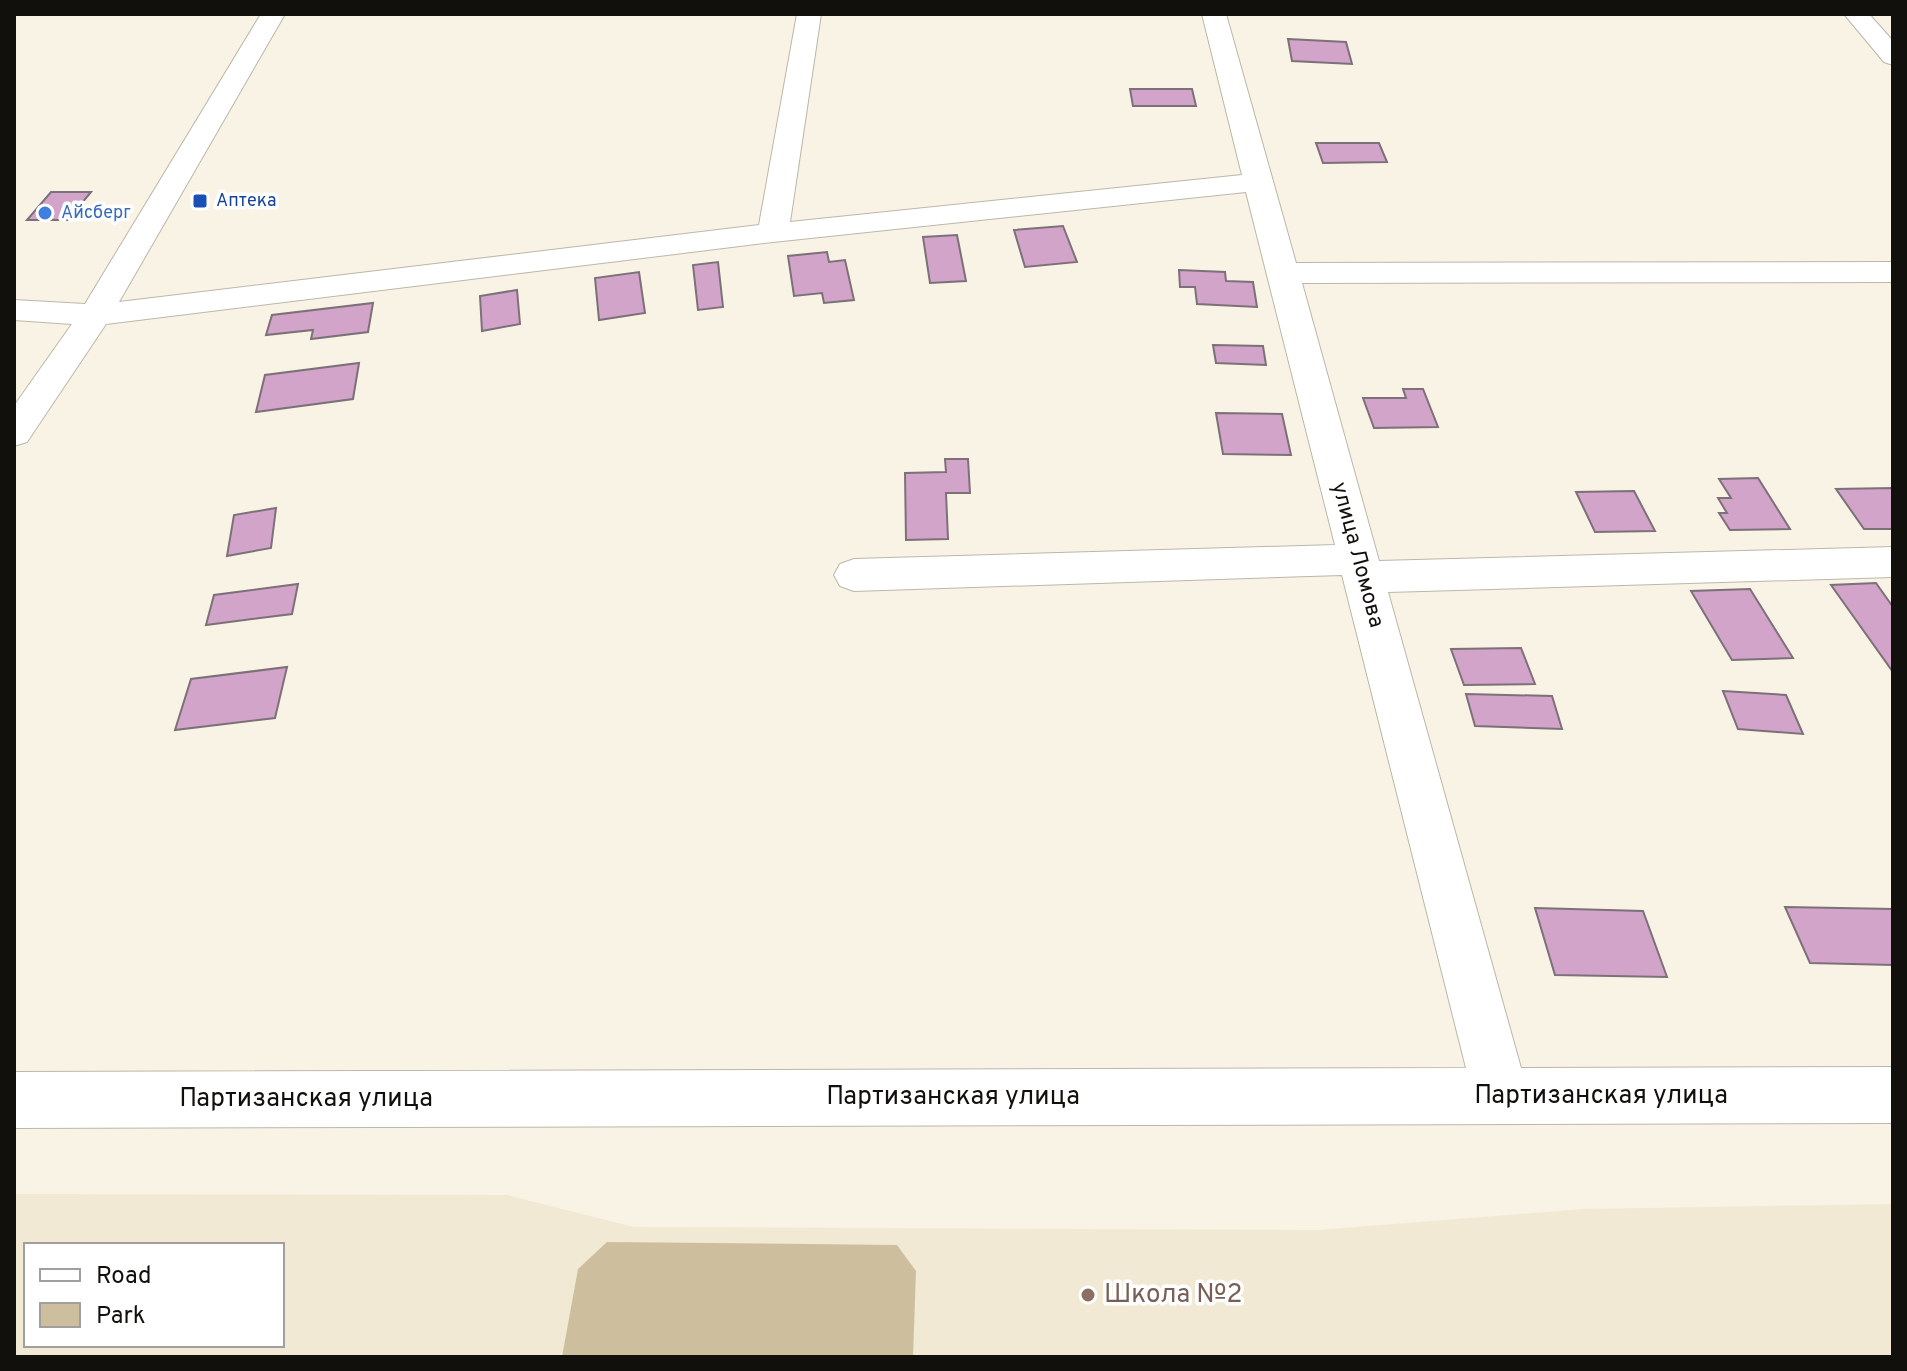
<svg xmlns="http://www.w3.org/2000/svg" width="1907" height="1371" viewBox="0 0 1907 1371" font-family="Overpass,sans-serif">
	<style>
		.built { fill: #f2e9d4; fill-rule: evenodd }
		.green { fill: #cdbf9e }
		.building { fill: #d3a4c9; stroke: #7c7079; stroke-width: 2 }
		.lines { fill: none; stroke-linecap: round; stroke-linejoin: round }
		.minor-casing { stroke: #bcb7aa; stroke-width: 2 }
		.minor { fill: #fff; fill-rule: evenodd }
		.transit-dot { fill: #1a4fb4; stroke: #fff; stroke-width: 3 }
		.shop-dot { fill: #3f7fe0; stroke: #fff; stroke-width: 3 }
		.education-dot { fill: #8d6e63; stroke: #fff; stroke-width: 3 }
		.labels { text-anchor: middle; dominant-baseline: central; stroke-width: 7; stroke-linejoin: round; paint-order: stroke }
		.far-transit-label { font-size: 18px; fill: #164399; stroke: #fff; text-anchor: start }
		.far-shop-label { font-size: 18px; fill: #366cbe; stroke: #fff; text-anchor: start }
		.street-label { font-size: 22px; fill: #12100c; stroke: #fff }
		.near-street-label { font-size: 26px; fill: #12100c; stroke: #fff }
		.near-education-label { font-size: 26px; fill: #785e54; stroke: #fff; text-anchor: start }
	</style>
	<rect width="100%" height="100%" fill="#f9f3e5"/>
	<path class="built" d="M 14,1194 L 507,1195 L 634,1227 L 1318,1230 L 1584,1209 L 1893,1204 L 1893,1357 L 14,1357 ZM 26,1245 L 282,1245 L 282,1345 L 26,1345 Z"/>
	<path class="green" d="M 607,1242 L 897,1245 L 916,1271 L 913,1357 L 562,1357 L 578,1269 Z"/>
	<g class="building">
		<path d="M 1288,39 L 1346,42 L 1352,64 L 1292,61 Z"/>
		<path d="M 1130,89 L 1192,89 L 1196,106 L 1133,106 Z"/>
		<path d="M 1316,143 L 1379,143 L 1387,162 L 1323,163 Z"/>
		<path d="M 51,192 L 91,192 L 68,220 L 27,220 Z"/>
		<path d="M 1063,226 L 1077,262 L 1025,267 L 1014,230 Z"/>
		<path d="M 957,235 L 966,281 L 930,283 L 923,237 Z"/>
		<path d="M 827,252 L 829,262 L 845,260 L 854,300 L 824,303 L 822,293 L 794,296 L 788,256 Z"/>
		<path d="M 718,262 L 723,307 L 698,310 L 693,265 Z"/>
		<path d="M 1179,270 L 1225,272 L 1226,281 L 1253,282 L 1257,307 L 1197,304 L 1195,287 L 1180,287 Z"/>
		<path d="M 639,272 L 645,313 L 599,320 L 595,278 Z"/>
		<path d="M 517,290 L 520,324 L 482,331 L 480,296 Z"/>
		<path d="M 373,303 L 368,332 L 311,339 L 313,330 L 266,335 L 272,315 Z"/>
		<path d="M 1213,345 L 1263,346 L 1266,365 L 1216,363 Z"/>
		<path d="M 359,363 L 353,399 L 256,412 L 265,375 Z"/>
		<path d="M 1403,389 L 1423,389 L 1438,427 L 1374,428 L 1363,398 L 1406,398 Z"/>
		<path d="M 1216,413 L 1282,414 L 1291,455 L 1223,454 Z"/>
		<path d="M 945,459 L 968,459 L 970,493 L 946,493 L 948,539 L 906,540 L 905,473 L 946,472 Z"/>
		<path d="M 1758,478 L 1790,529 L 1730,530 L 1719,513 L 1727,513 L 1718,498 L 1731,498 L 1719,479 Z"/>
		<path d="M 1893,488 L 1893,529 L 1864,529 L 1836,489 Z"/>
		<path d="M 1634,491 L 1655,531 L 1595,532 L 1576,492 Z"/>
		<path d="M 276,508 L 271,548 L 227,556 L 234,515 Z"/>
		<path d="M 1876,583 L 1893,607 L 1893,672 L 1831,585 Z"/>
		<path d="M 298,584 L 292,614 L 206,625 L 214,595 Z"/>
		<path d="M 1750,589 L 1793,658 L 1732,660 L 1691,591 Z"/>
		<path d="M 1521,648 L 1535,684 L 1464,685 L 1451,649 Z"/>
		<path d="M 287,667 L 275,718 L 175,730 L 191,679 Z"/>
		<path d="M 1723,691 L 1786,695 L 1803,734 L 1738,729 Z"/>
		<path d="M 1466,694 L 1552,696 L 1562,729 L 1475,726 Z"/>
		<path d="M 1785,907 L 1893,909 L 1893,965 L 1810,963 Z"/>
		<path d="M 1535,908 L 1643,911 L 1667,977 L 1555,975 Z"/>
	</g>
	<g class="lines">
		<defs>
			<g id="minor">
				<path d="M 261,14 L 285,14 L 119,302 L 759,225 L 797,14 L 821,14 L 790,222 L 1242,175 L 1202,14 L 1226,14 L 1296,263 L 1893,262 L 1893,282 L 1302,283 L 1379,561 L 1893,547 L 1893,577 L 1388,592 L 1521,1068 L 1893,1067 L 1893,1123 L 14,1128 L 14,1072 L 1466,1068 L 1342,575 L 854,591 L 840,586 L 834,575 L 840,564 L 854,559 L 1335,545 L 1246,192 L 773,242 L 106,324 L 27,442 L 14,446 L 14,406 L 72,324 L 14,320 L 14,300 L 85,304 Z"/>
				<path d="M 1844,14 L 1869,14 L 1893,41 L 1893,65 L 1884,62 Z"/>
			</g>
		</defs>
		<use href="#minor" class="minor-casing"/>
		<use href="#minor" class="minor"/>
	</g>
	<rect class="transit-dot" x="192" y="193" width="16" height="16" rx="4"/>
	<circle class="shop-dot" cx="45" cy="213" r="8"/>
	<circle class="education-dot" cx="1088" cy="1295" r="8"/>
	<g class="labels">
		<g class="far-transit-label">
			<text x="216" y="201">Аптека</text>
		</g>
		<g class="far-shop-label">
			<text x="61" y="213">Айсберг</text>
		</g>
		<g class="street-label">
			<text transform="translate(1357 555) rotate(75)">улица Ломова</text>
		</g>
		<g class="near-street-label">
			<text x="1601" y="1096">Партизанская улица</text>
			<text x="953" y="1097">Партизанская улица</text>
			<text x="306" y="1099">Партизанская улица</text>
		</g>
		<g class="near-education-label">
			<text x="1104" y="1295">Школа №2</text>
		</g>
	</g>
	<rect width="1907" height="1371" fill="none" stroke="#12100c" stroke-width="32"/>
	<rect x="24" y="1243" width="260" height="104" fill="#ffffff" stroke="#a09f9e" stroke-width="2"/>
	<rect x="40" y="1269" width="40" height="12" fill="#ffffff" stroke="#a09f9e" stroke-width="2"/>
	<text x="96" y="1283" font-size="24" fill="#12100c">Road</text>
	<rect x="40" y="1303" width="40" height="24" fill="#cdbf9e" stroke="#a09f9e" stroke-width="2"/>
	<text x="96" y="1323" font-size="24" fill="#12100c">Park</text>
</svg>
